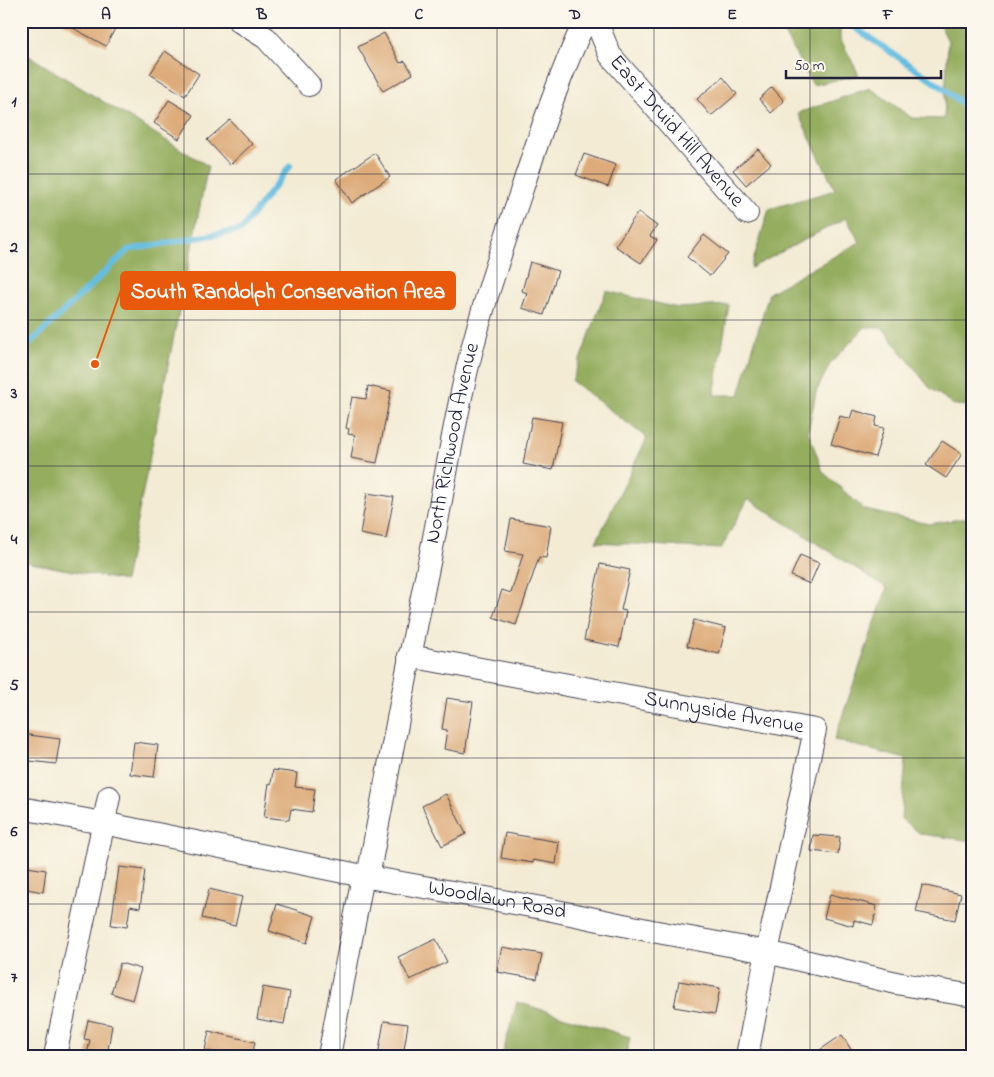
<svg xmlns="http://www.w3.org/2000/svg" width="994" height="1077" viewBox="0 0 994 1077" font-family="'Indie Flower',sans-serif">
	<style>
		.forest { fill: #94ad5f; stroke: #5b684d }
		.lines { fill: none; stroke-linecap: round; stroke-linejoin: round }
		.stream { stroke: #63bde1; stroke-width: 6 }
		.building { fill: #ddac7a }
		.street-casing { stroke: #414052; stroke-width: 24 }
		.street { stroke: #fff; stroke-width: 22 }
		.grid { fill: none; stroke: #22223b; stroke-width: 1; stroke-opacity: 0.55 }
		.labels { text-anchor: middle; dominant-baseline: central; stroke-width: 4; stroke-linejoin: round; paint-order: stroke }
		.street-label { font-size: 21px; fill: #22223b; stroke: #fbf7ec }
		.leader { fill: none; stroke: #e8590c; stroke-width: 2 }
		.callout-dot { fill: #e8590c; stroke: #fbf7ec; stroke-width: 2 }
		.callout { fill: #e8590c; stroke: #e8590c; stroke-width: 2 }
		.callout-label { font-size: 22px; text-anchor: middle; font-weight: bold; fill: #fff }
		.neatline { fill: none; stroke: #22223b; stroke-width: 2 }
		.grid-label { font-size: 16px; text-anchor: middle; font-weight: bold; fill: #22223b }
	</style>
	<rect width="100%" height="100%" fill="#fbf7ec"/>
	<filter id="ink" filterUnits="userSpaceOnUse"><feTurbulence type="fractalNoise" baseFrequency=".02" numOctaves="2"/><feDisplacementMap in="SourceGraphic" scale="10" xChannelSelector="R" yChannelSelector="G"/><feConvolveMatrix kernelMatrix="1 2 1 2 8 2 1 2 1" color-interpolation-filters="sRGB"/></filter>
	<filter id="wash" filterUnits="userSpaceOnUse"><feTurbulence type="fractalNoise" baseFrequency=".0096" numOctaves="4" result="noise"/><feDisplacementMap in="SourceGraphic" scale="20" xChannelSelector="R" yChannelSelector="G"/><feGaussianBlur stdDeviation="1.12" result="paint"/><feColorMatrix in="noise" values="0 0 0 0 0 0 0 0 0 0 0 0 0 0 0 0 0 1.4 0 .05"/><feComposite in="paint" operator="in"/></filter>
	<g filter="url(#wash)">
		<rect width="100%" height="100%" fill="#f3ebd4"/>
		<g class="forest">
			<path d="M 777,21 L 840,21 L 840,38 L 859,75 L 813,85 Z"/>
			<path d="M 938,21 L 973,21 L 973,406 L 954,405 L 929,387 L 882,327 L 865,327 L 830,364 L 816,392 L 808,431 L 823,472 L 865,510 L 929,524 L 973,517 L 973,841 L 921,834 L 901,819 L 906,759 L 834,740 L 887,588 L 748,499 L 721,549 L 596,542 L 647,438 L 572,381 L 606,291 L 678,308 L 729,305 L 714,395 L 739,395 L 769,293 L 860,242 L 846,218 L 751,268 L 769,209 L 835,190 L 798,113 L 870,88 L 912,118 L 944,119 L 948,41 Z"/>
			<path d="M 21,51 L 208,166 L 125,581 L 21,561 Z"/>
			<path d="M 517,1002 L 630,1037 L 626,1056 L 502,1056 Z"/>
		</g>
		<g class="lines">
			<g class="stream">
				<path d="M 845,21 L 942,87 L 973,113"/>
				<path d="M 21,352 L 128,250 L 241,230 L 290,166"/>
			</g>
		</g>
		<g id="blocks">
			<g class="building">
				<path d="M 60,21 L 119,21 L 106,46 Z"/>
				<path d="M 384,33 L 400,63 L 405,61 L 413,74 L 383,91 L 358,47 Z"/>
				<path d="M 165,51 L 199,74 L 185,96 L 150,74 Z"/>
				<path d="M 723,77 L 737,94 L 711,116 L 697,99 Z"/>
				<path d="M 772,87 L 784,101 L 771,113 L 759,99 Z"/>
				<path d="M 169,100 L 194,115 L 179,139 L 154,123 Z"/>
				<path d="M 230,120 L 252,144 L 230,165 L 207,140 Z"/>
				<path d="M 758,149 L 771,164 L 746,185 L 733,170 Z"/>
				<path d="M 375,153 L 390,177 L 352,203 L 336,179 Z"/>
				<path d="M 584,154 L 616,165 L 608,187 L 576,175 Z"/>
				<path d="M 638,212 L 657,226 L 650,236 L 657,240 L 641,263 L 615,246 Z"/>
				<path d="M 704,235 L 728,254 L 710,276 L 687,257 Z"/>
				<path d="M 530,262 L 558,271 L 544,315 L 522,308 L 527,293 L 522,291 Z"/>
				<path d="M 368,386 L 391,391 L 377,463 L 351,458 L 355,435 L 348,434 L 349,429 L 346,428 L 352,397 L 366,399 Z"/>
				<path d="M 853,410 L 877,417 L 875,426 L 884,428 L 875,457 L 831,444 L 840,416 L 850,419 Z"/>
				<path d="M 532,417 L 562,422 L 553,470 L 523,464 Z"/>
				<path d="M 942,441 L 962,454 L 946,478 L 926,465 Z"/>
				<path d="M 367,493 L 394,497 L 386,539 L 360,534 Z"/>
				<path d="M 511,519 L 551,526 L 546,558 L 539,557 L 516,625 L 493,617 L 502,590 L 511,593 L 523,554 L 505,551 Z"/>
				<path d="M 800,555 L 819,563 L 810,584 L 791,576 Z"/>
				<path d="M 600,564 L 630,570 L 621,610 L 626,611 L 619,647 L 584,640 Z"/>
				<path d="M 694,620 L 726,628 L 719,654 L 687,646 Z"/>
				<path d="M 447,698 L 473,702 L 465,753 L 444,749 L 447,730 L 442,729 Z"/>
				<path d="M 21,734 L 60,739 L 56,764 L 21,760 Z"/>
				<path d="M 134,742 L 158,745 L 154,777 L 130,774 Z"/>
				<path d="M 273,770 L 297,773 L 295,787 L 315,789 L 312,812 L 291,809 L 289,820 L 264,817 L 269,783 L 271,784 Z"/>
				<path d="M 446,794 L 466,834 L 442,846 L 422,806 Z"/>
				<path d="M 505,833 L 559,842 L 556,864 L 533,860 L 533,863 L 501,858 Z"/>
				<path d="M 813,835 L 840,837 L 838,854 L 811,851 Z"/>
				<path d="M 21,866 L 46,870 L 43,892 L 21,888 Z"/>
				<path d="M 119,867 L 145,870 L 140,908 L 130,906 L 127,927 L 111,925 Z"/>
				<path d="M 922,885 L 961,894 L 955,920 L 916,912 Z"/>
				<path d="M 209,889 L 242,897 L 235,926 L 202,918 Z"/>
				<path d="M 830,894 L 877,906 L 873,925 L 854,920 L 853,926 L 824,918 Z"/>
				<path d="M 277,904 L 315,916 L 307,943 L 269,931 Z"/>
				<path d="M 436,939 L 447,962 L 410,980 L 398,957 Z"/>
				<path d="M 502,947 L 542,954 L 537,979 L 497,972 Z"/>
				<path d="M 120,963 L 141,969 L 132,1000 L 111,993 Z"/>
				<path d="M 679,981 L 720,988 L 715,1014 L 674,1007 Z"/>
				<path d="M 263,987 L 290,992 L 284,1024 L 257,1019 Z"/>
				<path d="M 88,1020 L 112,1025 L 107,1056 L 87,1054 L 90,1040 L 84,1039 Z"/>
				<path d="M 384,1021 L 408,1024 L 403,1056 L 378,1056 Z"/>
				<path d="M 209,1031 L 255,1042 L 252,1056 L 227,1056 L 205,1050 Z"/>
				<path d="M 842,1035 L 855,1056 L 811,1056 Z"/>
			</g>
		</g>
	</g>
	<g filter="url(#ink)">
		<use href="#blocks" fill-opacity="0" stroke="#414052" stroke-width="1"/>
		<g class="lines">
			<defs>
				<g id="street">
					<path d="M 239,21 L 266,38 L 309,85"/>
					<path id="s1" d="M 596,21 L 610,55 L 747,213"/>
					<path id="s2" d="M 409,656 L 815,730 L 767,952 L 747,1056"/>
					<path id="s3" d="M 21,808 L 103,823 L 368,877 L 542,908 L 652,931 L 767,952 L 896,983 L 973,996"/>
					<path id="s4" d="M 368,877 C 388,770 408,664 430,558 C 441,503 450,447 462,392 C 476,324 499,258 521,192 C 540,134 559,76 585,21"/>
					<path d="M 55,1056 L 109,797"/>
					<path d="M 329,1056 L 363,876"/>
				</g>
			</defs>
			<use href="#street" class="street-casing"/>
			<use href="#street" class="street"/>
		</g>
	</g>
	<path class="grid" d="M 184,21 L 184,1056M 340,21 L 340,1056M 497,21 L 497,1056M 654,21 L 654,1056M 810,21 L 810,1056M 21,174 L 973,174M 21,320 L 973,320M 21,466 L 973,466M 21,612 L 973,612M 21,758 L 973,758M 21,904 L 973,904"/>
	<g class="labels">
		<g class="street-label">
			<text stroke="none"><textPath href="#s1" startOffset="138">East Druid Hill Avenue</textPath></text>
			<text stroke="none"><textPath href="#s4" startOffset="442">North Richwood Avenue</textPath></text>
			<text stroke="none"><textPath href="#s2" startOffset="320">Sunnyside Avenue</textPath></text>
			<text stroke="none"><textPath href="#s3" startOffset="485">Woodlawn Road</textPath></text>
		</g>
	</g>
	<path class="leader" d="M95 364L121 290"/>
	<circle class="callout-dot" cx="95" cy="364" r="5"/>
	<rect class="callout" x="121" y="272" width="334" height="37" rx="5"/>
	<g class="callout-label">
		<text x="288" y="298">South Randolph Conservation Area</text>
	</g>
	<rect width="994" height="1077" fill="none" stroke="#fbf7ec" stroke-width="55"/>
	<path d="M786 70v8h155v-8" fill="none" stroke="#22223b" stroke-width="2.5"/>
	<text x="794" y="70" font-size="15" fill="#22223b" stroke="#fbf7ec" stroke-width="4" paint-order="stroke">50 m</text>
	<rect x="28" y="28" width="938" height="1022" class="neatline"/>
	<g class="grid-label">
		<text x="106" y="19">A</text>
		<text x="262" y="19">B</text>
		<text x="419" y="19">C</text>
		<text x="575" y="19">D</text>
		<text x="732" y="19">E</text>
		<text x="888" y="19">F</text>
		<text x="14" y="106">1</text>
		<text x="14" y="252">2</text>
		<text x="14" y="398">3</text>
		<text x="14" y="544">4</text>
		<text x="14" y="690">5</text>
		<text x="14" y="836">6</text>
		<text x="14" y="982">7</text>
	</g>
</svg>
